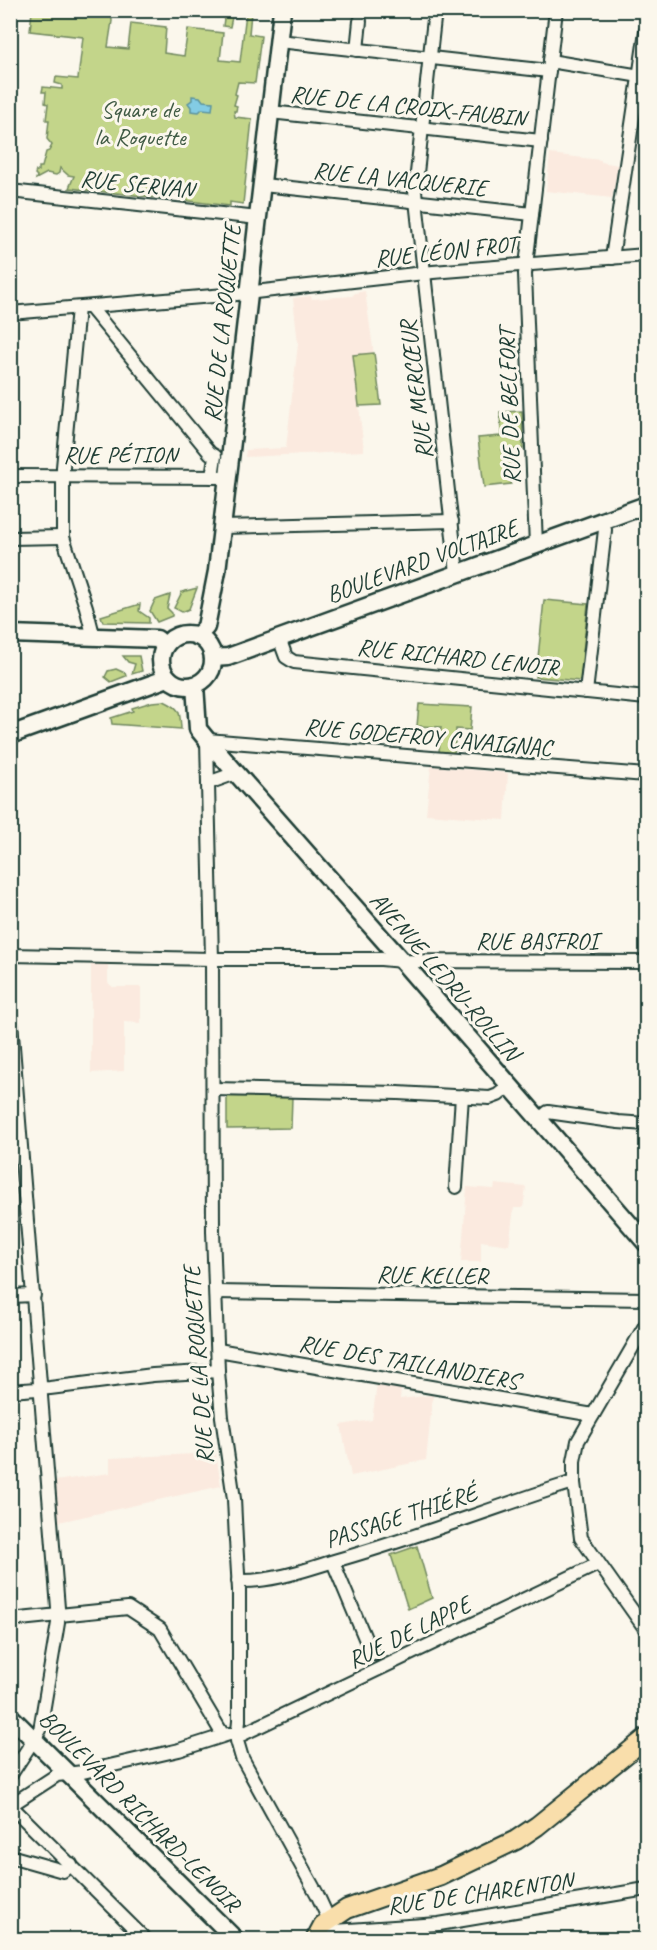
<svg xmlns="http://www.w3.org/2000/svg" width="657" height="1950" viewBox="0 0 657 1950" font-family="Caveat,sans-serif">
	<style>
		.built { fill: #fbeadf }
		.green { fill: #c3d58a; stroke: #71895f; stroke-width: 1.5 }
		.water { fill: #83cce4; stroke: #5b939e; stroke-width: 1.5 }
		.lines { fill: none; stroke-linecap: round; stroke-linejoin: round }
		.street-casing { stroke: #1f3d34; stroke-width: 16 }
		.secondary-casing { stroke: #1f3d34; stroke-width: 21 }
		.primary-casing { stroke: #1f3d34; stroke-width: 22 }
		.street { stroke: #fbf7ec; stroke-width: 12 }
		.secondary { stroke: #fbf7ec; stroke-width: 16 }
		.primary { stroke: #f9deab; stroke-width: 18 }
		.labels { text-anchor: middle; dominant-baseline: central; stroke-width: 6; stroke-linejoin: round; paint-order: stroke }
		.street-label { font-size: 24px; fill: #1f3d34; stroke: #fbf7ec }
		.park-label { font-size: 24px; fill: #405b45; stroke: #fbf7ec }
	</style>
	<rect width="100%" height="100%" fill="#fbf7ec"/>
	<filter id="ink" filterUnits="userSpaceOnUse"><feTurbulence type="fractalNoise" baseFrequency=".0167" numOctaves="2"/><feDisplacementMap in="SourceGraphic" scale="12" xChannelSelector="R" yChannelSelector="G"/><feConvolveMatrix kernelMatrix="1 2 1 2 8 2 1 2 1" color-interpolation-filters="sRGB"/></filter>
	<g filter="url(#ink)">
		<g class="built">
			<path d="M 550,154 L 601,160 L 601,162 L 618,165 L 612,198 L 546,191 Z"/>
			<path d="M 365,291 L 381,405 L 359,406 L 364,451 L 245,457 L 246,450 L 286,448 L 298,344 L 293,298 L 311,296 L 312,299 L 352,296 L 355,293 Z"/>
			<path d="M 431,766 L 508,773 L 505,820 L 426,814 Z"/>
			<path d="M 91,963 L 108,964 L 108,983 L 113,987 L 141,987 L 141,1023 L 124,1022 L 124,1071 L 91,1073 Z"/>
			<path d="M 495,1184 L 526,1187 L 523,1208 L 514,1208 L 509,1245 L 481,1241 L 481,1262 L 461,1262 L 467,1187 L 494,1189 Z"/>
			<path d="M 377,1384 L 401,1388 L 400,1399 L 433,1395 L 426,1460 L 351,1476 L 341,1425 L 372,1420 Z"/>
			<path d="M 216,1453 L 221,1486 L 59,1522 L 55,1481 L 110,1473 L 110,1458 Z"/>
		</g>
		<g class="green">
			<path d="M 32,11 L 111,11 L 112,21 L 108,47 L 128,49 L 131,23 L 166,27 L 164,53 L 184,56 L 188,29 L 223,33 L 220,60 L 240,62 L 246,13 L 251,13 L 249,34 L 261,36 L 255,83 L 238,82 L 235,94 L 237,95 L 234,105 L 237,106 L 236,111 L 234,111 L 235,117 L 252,119 L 243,204 L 230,202 L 230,206 L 181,200 L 179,196 L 173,192 L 166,193 L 162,198 L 69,188 L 74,176 L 68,175 L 60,168 L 59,173 L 56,175 L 47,173 L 36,179 L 37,176 L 35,174 L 36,171 L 39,171 L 39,167 L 42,167 L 46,152 L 49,151 L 52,145 L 47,139 L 49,120 L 46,120 L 48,104 L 45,103 L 46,92 L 42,92 L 43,87 L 62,89 L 62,85 L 55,83 L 56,77 L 78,79 L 83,37 L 30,31 Z"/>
			<path d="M 225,11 L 241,12 L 240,17 L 232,17 L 230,27 L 223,26 Z"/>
			<path d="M 374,353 L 381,405 L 359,406 L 353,355 Z"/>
			<path d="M 522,411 L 523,449 L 502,450 L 503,461 L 511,461 L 511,484 L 484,487 L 478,438 L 501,436 L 500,412 Z"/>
			<path d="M 197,588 L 189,609 L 182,612 L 174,608 L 182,592 Z"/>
			<path d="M 170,595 L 167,608 L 172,613 L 172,616 L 157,622 L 150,611 L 155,600 Z"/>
			<path d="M 544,600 L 588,604 L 580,681 L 536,677 Z"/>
			<path d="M 140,604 L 139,611 L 149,618 L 149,623 L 103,622 L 101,616 Z"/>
			<path d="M 123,656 L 139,656 L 142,671 L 132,674 L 135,664 L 128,662 Z"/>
			<path d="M 116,669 L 125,673 L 126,676 L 111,682 L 105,677 L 108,671 Z"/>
			<path d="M 164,701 C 181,709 180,712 181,729 L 112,724 L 111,718 L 133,711 L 132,708 L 152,702 Z"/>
			<path d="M 419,704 L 472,707 L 470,730 L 456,729 L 454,753 L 439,752 L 441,727 L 417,726 Z"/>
			<path d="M 227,1096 L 292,1097 L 291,1128 L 227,1129 Z"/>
			<path d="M 417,1546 L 432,1598 L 408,1609 L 391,1555 Z"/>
		</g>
		<path class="water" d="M 192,96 L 200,97 L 203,101 L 213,102 L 212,110 L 202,109 L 199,112 L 191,111 L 191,107 L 188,103 L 192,100 Z"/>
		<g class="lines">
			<defs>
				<g id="street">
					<path d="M 435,10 L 415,191 L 457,573"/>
					<path d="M 279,41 L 549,71"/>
					<path d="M 357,50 L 360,21"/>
					<path d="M 550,61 L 640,76"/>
					<path d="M 270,112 L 541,141"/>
					<path d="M 263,185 L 532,214"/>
					<path d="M 10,191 L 258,218"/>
					<path d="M 612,258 L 646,31"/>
					<path d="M 90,307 L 210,453 L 215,456 L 212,477"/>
					<path d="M 78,308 L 63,467 L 63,537 L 86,607 L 94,638"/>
					<path d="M 10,313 L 237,294 L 433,272 L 646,255"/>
					<path d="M 10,476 L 229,477"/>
					<path d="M 223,527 L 452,521"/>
					<path d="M 10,538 L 63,537"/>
					<path d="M 536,545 L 525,274 L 556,10"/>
					<path d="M 279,638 L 286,657 L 294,662 L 646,698"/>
					<path d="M 586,692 L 605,530 L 602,521"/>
					<path d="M 208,783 L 236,773"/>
					<path d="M 10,955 L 212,959 L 381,959 L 402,961 L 646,962"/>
					<path d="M 10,1009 L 58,1608 L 58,1623 L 40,1730 L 10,1776"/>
					<path d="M 213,1089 L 398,1093 L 490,1098 L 498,1095 L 509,1086"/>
					<path d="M 539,1120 L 548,1112 L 618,1122 L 646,1124"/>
					<path d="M 456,1187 L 462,1096"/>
					<path d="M 216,1292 L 646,1299"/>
					<path d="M 10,1296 L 34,1295"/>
					<path d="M 646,1324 L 578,1441 L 574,1461 L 574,1483 L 581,1538 L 646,1630"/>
					<path d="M 218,1350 L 593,1415"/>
					<path d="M 10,1391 L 50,1388 L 153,1375 L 218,1371"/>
					<path d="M 333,1562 L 367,1643 L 374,1654"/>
					<path d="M 238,1581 C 274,1582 307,1569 341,1559 C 418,1537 492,1508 567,1484 L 574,1483"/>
					<path d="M 10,1620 L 128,1608 L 160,1629 L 223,1735"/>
					<path d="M 10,1805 L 146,1940"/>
					<path d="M 11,1805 L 57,1775 L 83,1772 L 179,1750 L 229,1734 L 243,1734 L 598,1564"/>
					<path d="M 10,1856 L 63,1871 L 71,1864"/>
					<path d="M 329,1920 L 317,1894 L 242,1758 L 237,1741 L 239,1721 L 239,1590 L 236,1540 L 234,1499 L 222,1417 L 218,1371 L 213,1231 L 212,959 L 207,740 L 646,775"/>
					<path d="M 319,1932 L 439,1924 L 646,1889"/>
				</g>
				<g id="secondary">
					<path d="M 10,634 L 157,639 L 165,646"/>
					<circle cx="187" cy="660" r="26"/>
					<path d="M 197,636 L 206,627 L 217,571 L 282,10"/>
					<path d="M 213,658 L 228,657 L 646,505"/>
					<path d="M 195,685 L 198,729 L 207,740 L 402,961 L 646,1243"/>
					<path d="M 10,735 L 168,678"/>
					<path d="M 10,1716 L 236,1940"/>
				</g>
				<path id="primary" d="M 315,1940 L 323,1925 L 347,1909 L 441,1876 L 516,1840 L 537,1826 L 646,1738"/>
			</defs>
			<use href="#street" class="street-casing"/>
			<use href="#secondary" class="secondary-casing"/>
			<use href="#primary" class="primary-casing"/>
			<use href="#street" class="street"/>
			<use href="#secondary" class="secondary"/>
			<use href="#primary" class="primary"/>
		</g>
	</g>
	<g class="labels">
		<g class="street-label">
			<text transform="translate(408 106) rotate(6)">RUE DE LA CROIX-FAUBIN</text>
			<text transform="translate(400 179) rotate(6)">RUE LA VACQUERIE</text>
			<text transform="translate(137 184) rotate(6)">RUE SERVAN</text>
			<text transform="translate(446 251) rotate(-6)">RUE LÉON FROT</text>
			<text transform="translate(222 323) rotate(-84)">RUE DE LA ROQUETTE</text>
			<text transform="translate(416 390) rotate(-97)">RUE MERCŒUR</text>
			<text transform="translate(509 406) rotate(-92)">RUE DE BELFORT</text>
			<text x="120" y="455">RUE PÉTION</text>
			<text transform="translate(422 561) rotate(-20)">BOULEVARD VOLTAIRE</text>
			<text transform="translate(458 657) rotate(6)">RUE RICHARD LENOIR</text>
			<text transform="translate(428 737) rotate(5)">RUE GODEFROY CAVAIGNAC</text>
			<text x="537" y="941">RUE BASFROI</text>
			<text transform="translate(445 976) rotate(49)">AVENUE LEDRU-ROLLIN</text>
			<text transform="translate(432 1275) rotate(1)">RUE KELLER</text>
			<text transform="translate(409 1362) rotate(10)">RUE DES TAILLANDIERS</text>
			<text transform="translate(198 1365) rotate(-94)">RUE DE LA ROQUETTE</text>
			<text transform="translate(401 1516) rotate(-18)">PASSAGE THIÉRÉ</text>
			<text transform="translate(409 1632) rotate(-26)">RUE DE LAPPE</text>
			<text transform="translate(140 1811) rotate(45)">BOULEVARD RICHARD-LENOIR</text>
			<text transform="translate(480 1893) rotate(-8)">RUE DE CHARENTON</text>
		</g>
		<g class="park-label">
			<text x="140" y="109">Square de<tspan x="140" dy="28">la Roquette</tspan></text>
		</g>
	</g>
	<rect width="657" height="1950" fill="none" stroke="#fbf7ec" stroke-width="36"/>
	<rect x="18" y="18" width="621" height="1914" fill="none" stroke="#1f3d34" stroke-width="2" filter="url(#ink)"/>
</svg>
